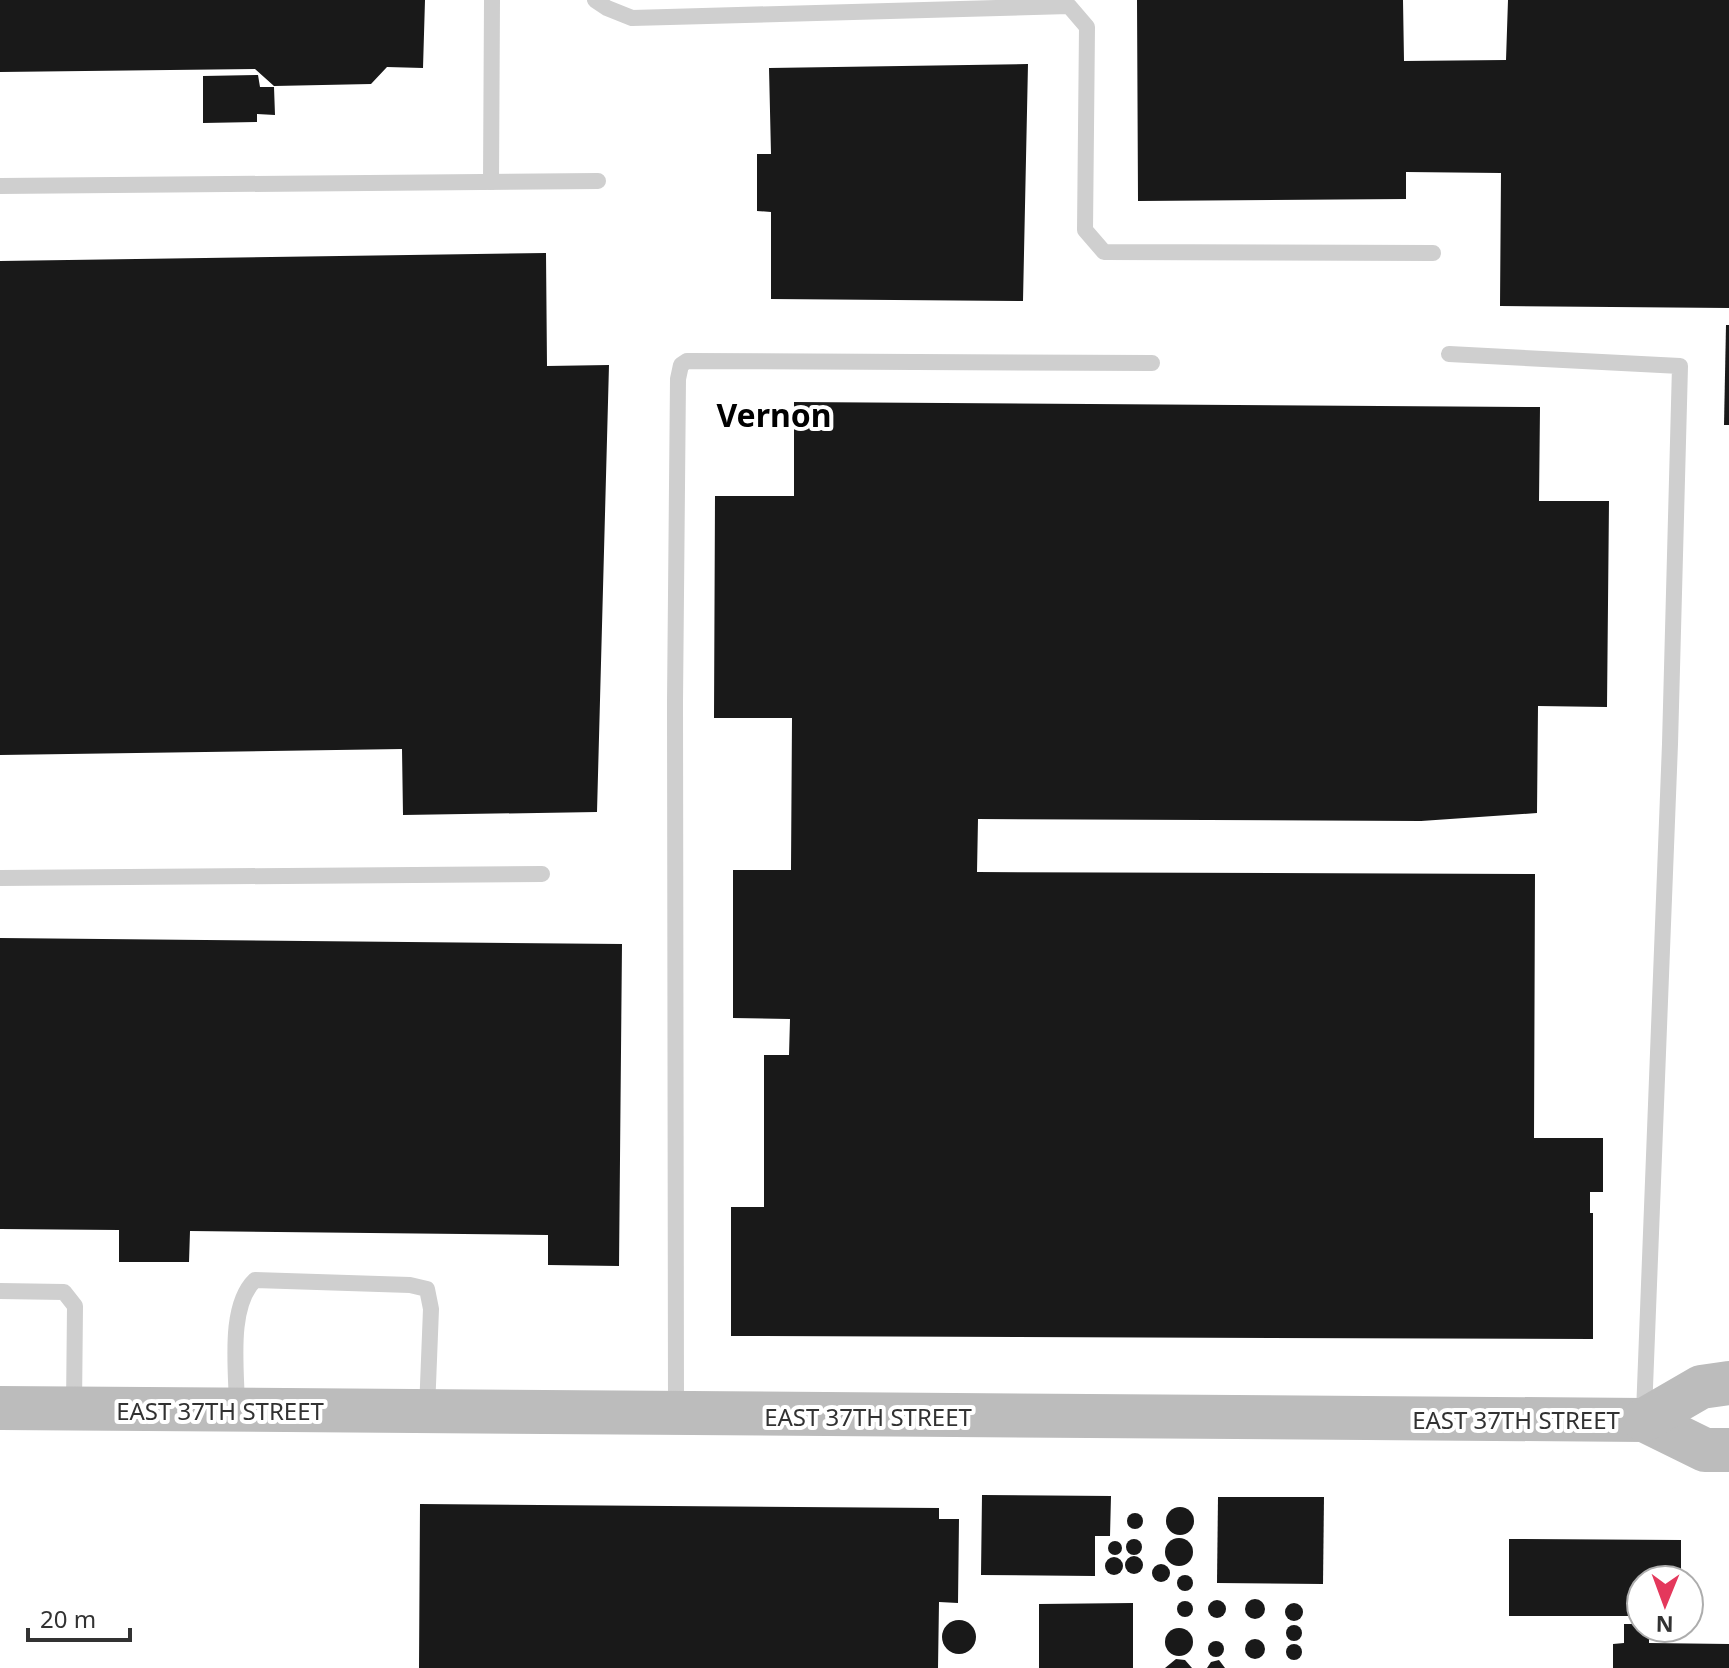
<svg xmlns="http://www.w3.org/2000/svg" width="1729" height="1668" viewBox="0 0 1729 1668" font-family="'Noto Sans',sans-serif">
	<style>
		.building { fill: #191919 }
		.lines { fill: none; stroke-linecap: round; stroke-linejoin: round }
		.lane { stroke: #cfcfcf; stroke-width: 16 }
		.secondary { stroke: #bcbcbc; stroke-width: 44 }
		.labels { text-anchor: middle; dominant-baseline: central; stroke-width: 8; stroke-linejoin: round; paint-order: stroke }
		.street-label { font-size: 24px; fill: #323232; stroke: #fff }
		.district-label { font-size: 32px; font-weight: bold; fill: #000; stroke: #fff }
	</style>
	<rect width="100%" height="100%" fill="#fff"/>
	<g class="building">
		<path d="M 0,0 L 425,0 L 423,68 L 387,67 L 371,84 L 274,86 L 255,69 L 0,72 Z"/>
		<path d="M 1137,0 L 1403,0 L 1404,61 L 1506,60 L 1508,0 L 1729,0 L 1729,308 L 1500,306 L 1501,173 L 1406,172 L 1406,199 L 1138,201 Z"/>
		<path d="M 1028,64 L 1023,301 L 771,299 L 771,212 L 757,211 L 757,154 L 771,154 L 769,68 Z"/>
		<path d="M 258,75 L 260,87 L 274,87 L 275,115 L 257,114 L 257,122 L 203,123 L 203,76 Z"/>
		<path d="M 546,253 L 547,366 L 609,365 L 597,812 L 403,815 L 402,749 L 0,755 L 0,261 Z"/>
		<path d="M 1726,325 L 1729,325 L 1729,425 L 1724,425 Z"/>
		<path d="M 794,402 L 1540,407 L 1539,501 L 1609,501 L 1607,707 L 1538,706 L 1537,813 L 1421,821 L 978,819 L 977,872 L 1535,874 L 1534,1138 L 1603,1138 L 1603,1192 L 1590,1192 L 1590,1213 L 1593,1213 L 1593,1339 L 731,1336 L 731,1207 L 764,1207 L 764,1055 L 789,1055 L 790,1019 L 733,1018 L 733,870 L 791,870 L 792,718 L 714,718 L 715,496 L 794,496 Z"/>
		<path d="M 0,938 L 622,944 L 619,1266 L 548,1265 L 548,1235 L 190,1231 L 189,1262 L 119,1262 L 119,1230 L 0,1229 Z"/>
		<path d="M 982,1495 L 1111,1496 L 1110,1536 L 1095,1536 L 1095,1576 L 981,1575 Z"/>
		<path d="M 1218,1497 L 1324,1497 L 1323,1584 L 1217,1583 Z"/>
		<path d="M 420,1504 L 939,1508 L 939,1519 L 959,1519 L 958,1603 L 939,1602 L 938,1668 L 419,1668 Z"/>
		<circle cx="1180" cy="1521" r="14"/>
		<circle cx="1135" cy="1521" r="8"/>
		<circle cx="1179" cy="1552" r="14"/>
		<circle cx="1134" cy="1547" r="8"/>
		<path d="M 1509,1539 L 1681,1540 L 1681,1580 L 1641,1580 L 1641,1616 L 1509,1616 Z"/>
		<circle cx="1115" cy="1548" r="7"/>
		<circle cx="1134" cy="1565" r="9"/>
		<circle cx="1114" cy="1566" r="9"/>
		<circle cx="1161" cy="1573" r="9"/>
		<circle cx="1185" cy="1583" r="8"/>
		<circle cx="1255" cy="1609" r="10"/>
		<circle cx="1217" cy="1609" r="9"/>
		<circle cx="1185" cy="1609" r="8"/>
		<circle cx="1294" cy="1612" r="9"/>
		<path d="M 1133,1603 L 1133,1668 L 1039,1668 L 1039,1604 Z"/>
		<circle cx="959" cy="1637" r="17"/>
		<path d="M 1624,1624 L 1641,1624 L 1641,1628 L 1649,1628 L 1649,1643 L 1729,1644 L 1729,1668 L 1613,1668 L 1613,1644 L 1624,1643 Z"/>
		<circle cx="1294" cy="1633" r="8"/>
		<circle cx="1179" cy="1642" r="14"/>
		<circle cx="1255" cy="1649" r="10"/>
		<circle cx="1216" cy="1649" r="8"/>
		<circle cx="1294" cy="1652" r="8"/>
		<path d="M 1176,1659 L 1185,1660 L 1192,1668 L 1165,1668 Z"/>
		<path d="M 1219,1660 L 1225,1668 L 1207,1668 L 1211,1662 Z"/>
	</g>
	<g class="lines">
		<g class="lane">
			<path d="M 595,0 L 607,8 L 632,18 L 1069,6 L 1087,27 L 1085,230 L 1104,252 L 1433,253"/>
			<path d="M 491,182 L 492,0"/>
			<path d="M 0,186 L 598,181"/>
			<path d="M 1449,354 L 1680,366 L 1670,744 L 1644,1413"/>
			<path d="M 0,878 L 542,874"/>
			<path d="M 0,1291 L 64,1292 L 75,1306 L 74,1407"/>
			<path d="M 237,1410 C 237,1372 227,1307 255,1280 L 410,1285 L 427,1289 L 431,1309 L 427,1410"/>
			<path d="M 676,1413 L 675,701 L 678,379 L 681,365 L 687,361 L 1152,363"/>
		</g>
		<g class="secondary">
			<path d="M 0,1408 L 1644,1420 L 1705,1450 L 1729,1450"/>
			<path d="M 1644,1420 L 1701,1387 L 1729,1383"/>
		</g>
	</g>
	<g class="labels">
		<g class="street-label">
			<text x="220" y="1410">EAST 37TH STREET</text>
			<text x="868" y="1416">EAST 37TH STREET</text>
			<text x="1516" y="1419">EAST 37TH STREET</text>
		</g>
		<g class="district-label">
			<text x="774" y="414">Vernon</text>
		</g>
	</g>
	<g transform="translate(1665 1604) rotate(181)"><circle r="38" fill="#ffffff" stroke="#adadad" stroke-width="2"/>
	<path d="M0-6L14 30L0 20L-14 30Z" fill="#e4385c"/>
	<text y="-12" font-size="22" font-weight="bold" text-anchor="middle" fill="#323232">N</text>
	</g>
	<path d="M28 1628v12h102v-12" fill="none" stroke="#323232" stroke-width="4"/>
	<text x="40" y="1628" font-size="24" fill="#323232" stroke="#ffffff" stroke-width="6" paint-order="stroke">20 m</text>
</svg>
